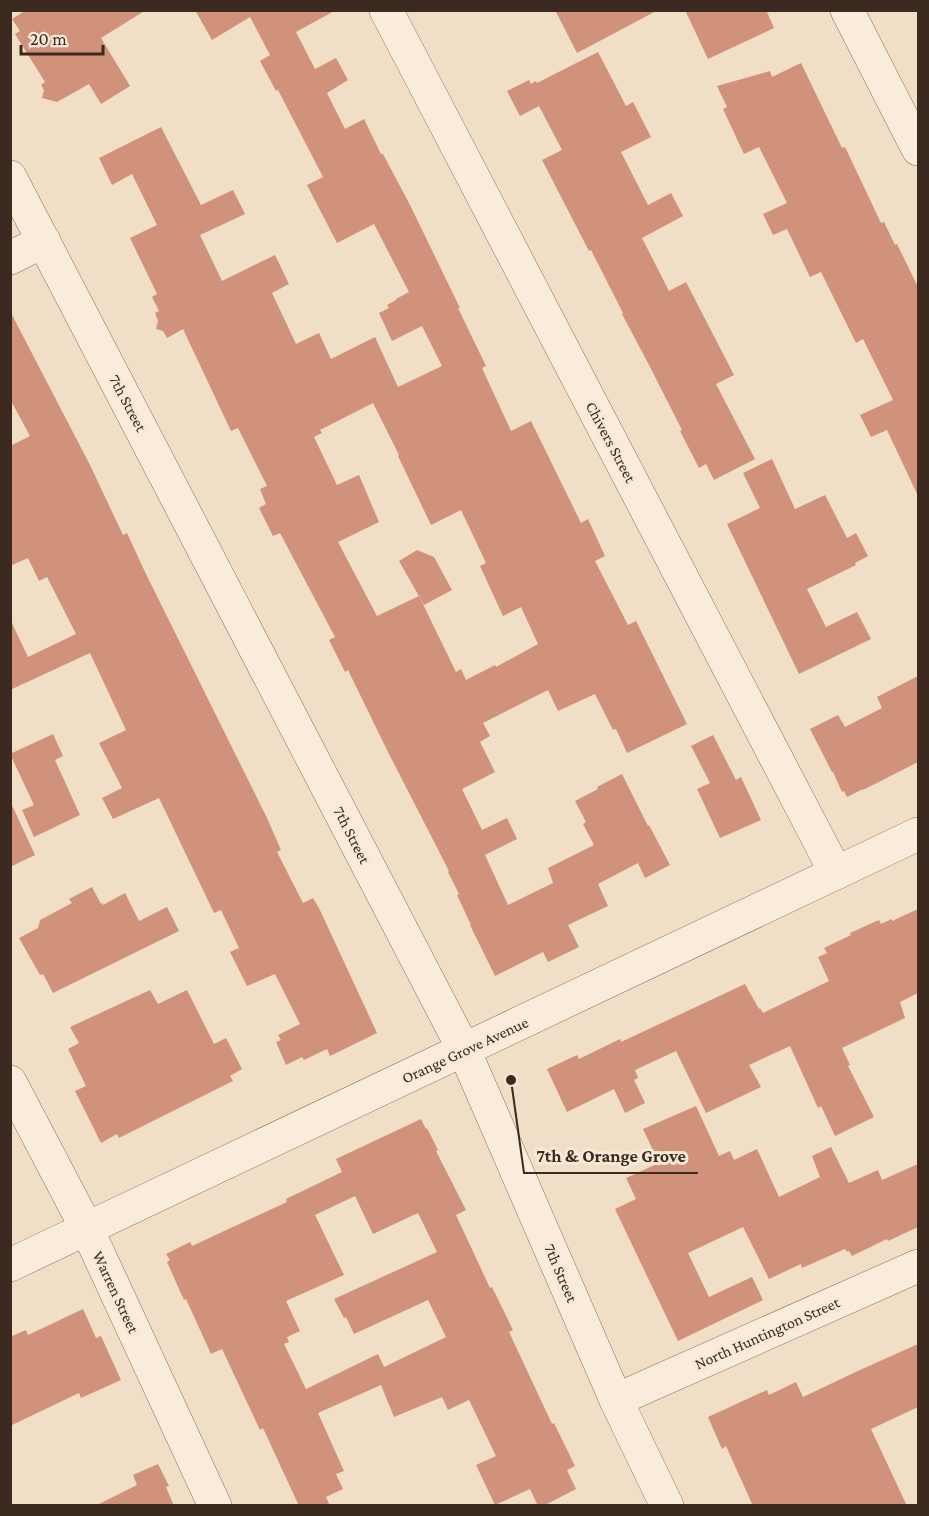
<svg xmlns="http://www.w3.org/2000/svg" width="929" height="1516" viewBox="0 0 929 1516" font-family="'Crimson Pro',serif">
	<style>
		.building { fill: #d0927a; fill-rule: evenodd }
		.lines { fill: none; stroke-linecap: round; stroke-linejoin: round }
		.minor-casing { stroke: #8d6e5b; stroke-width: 34 }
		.minor { stroke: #faecda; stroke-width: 33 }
		.labels { text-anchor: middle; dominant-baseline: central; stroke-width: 6; stroke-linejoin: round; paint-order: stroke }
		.street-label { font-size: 16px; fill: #3c291f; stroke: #f7e9d6 }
		.leader { fill: none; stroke: #3c291f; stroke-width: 2 }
		.callout-dot { fill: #3c291f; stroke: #f7e9d6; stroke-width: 2 }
		.callout-label { font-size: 18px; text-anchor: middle; font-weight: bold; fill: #3c291f; stroke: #f7e9d6; stroke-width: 6; stroke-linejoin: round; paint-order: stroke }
	</style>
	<rect width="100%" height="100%" fill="#f0dec6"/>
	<g class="building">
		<path d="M 26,10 L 146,10 L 101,38 L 130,86 L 101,104 L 89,84 L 57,102 L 42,98 L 44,90 L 41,85 L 45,82 L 15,34 L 20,31 L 12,19 Z"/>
		<path d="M 195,10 L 336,10 L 296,32 L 315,69 L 336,58 L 348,80 L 327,93 L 345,129 L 364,119 L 381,154 L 383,154 L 410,205 L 460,308 L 458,308 L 486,366 L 482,368 L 511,431 L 531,421 L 581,523 L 588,519 L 605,556 L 595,561 L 628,625 L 636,621 L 687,724 L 627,753 L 616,729 L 613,730 L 595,694 L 558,711 L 548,690 L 483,723 L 490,736 L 480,742 L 495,772 L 462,789 L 482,830 L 507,818 L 517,839 L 485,855 L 508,905 L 553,883 L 548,868 L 594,845 L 583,824 L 586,822 L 575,801 L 598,789 L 597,787 L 622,774 L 648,826 L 649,825 L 670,865 L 645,878 L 638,863 L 598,884 L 608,906 L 568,925 L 579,947 L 548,962 L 543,952 L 495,976 L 470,925 L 471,925 L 457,895 L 459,894 L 448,872 L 449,871 L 387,750 L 348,670 L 345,672 L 329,640 L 335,637 L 280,533 L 273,536 L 259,508 L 266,504 L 260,489 L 267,486 L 238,428 L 231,431 L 183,329 L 167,338 L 163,331 L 156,329 L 158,321 L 155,313 L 159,311 L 152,297 L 157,294 L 130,238 L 157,225 L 132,174 L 112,185 L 99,158 L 161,127 L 201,205 L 233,190 L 245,214 L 200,235 L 222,281 L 275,255 L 289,284 L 272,293 L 296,344 L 319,333 L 331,359 L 375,337 L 398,387 L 442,366 L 422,326 L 392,341 L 379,313 L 389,308 L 387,305 L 396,300 L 396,299 L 409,292 L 374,224 L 337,243 L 307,185 L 323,177 L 278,90 L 276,91 L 260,61 L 270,55 L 250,17 L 212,40 ZM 373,403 L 399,455 L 398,456 L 431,525 L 461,510 L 486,563 L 480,566 L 503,616 L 521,607 L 538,644 L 496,667 L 495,665 L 466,680 L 461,669 L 456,672 L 419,596 L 377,616 L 338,542 L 379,522 L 359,475 L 337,485 L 314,437 L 322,433 L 320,430 Z"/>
		<path d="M 555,10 L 658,10 L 577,53 Z"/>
		<path d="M 685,10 L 766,10 L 774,28 L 708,59 Z"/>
		<path d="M 598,52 L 626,106 L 633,102 L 651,137 L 621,152 L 648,205 L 671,193 L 683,216 L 642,238 L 669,291 L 686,282 L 734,375 L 716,384 L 755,459 L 714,480 L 706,464 L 699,468 L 680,431 L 682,430 L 649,365 L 622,314 L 623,313 L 591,250 L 589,251 L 542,160 L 562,150 L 539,106 L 520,116 L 507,91 L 529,80 L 531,84 L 536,81 L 537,83 Z"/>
		<path d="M 801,63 L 842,148 L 845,147 L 881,223 L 884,222 L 895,245 L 897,244 L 918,287 L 918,496 L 887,430 L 871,437 L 860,415 L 893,400 L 863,339 L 856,343 L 821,272 L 810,277 L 787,229 L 773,235 L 763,214 L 787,203 L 759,147 L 744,154 L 723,109 L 727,107 L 717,86 L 770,71 L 772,77 Z"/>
		<path d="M 10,311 L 90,465 L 123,535 L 127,533 L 145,572 L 267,818 L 281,850 L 277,852 L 303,903 L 313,898 L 319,908 L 377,1033 L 330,1056 L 327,1049 L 304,1060 L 302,1057 L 286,1065 L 276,1042 L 281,1040 L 278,1035 L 300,1024 L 275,974 L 247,986 L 230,952 L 239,948 L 221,910 L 214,913 L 159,798 L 113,819 L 102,798 L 122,788 L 99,743 L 126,730 L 90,653 L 10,690 L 10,619 L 28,657 L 76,634 L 47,577 L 39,581 L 28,558 L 10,566 L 10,446 L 30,436 L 10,399 Z"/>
		<path d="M 772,459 L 795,509 L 825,495 L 847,538 L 856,533 L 868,556 L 855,563 L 856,565 L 807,589 L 826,627 L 857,612 L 871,639 L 799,674 L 727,524 L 760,508 L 743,473 Z"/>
		<path d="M 417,550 L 434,557 L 452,590 L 424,605 L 399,561 Z"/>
		<path d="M 918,676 L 918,762 L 863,790 L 863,789 L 847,797 L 844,791 L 842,792 L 833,772 L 832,772 L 810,729 L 838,715 L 845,727 L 882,708 L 877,697 Z"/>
		<path d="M 53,734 L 63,756 L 55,760 L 80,815 L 34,837 L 22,810 L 34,805 L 10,754 Z"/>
		<path d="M 713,735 L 736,780 L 741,777 L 761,820 L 720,838 L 697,789 L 710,783 L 691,746 Z"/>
		<path d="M 10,801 L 35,855 L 10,867 Z"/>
		<path d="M 92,887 L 101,904 L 103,903 L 103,905 L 125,893 L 139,921 L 167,907 L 179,931 L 53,993 L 43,974 L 40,975 L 19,938 L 38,928 L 40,920 L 72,903 L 69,899 Z"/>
		<path d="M 918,909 L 918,993 L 900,1002 L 905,1018 L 842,1048 L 850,1065 L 848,1066 L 874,1117 L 835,1136 L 821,1106 L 818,1108 L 790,1046 L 749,1065 L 761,1087 L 706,1113 L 676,1051 L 635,1070 L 638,1078 L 634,1080 L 645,1103 L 625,1113 L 614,1089 L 567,1112 L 547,1069 L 577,1055 L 579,1059 L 620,1039 L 621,1042 L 745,984 L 759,1009 L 760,1008 L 763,1013 L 829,981 L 818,957 L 827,953 L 824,948 L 851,935 L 850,933 L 879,920 L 881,924 L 892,919 L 892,921 Z"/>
		<path d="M 150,990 L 158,1004 L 187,990 L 214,1044 L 226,1038 L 242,1069 L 230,1076 L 233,1081 L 119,1138 L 117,1134 L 101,1143 L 75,1091 L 86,1086 L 68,1049 L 79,1043 L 70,1027 Z"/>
		<path d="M 696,1106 L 719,1156 L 730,1151 L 734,1160 L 757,1149 L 779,1197 L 820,1177 L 812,1156 L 831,1147 L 849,1183 L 878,1170 L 882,1180 L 918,1164 L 918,1227 L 888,1241 L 887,1239 L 852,1256 L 849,1251 L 847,1252 L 845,1249 L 802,1268 L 801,1264 L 769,1279 L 743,1227 L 688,1253 L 709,1297 L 752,1277 L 763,1300 L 678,1341 L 615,1209 L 636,1199 L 626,1178 L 659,1163 L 643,1129 Z"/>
		<path d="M 421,1119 L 426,1129 L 427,1128 L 438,1150 L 436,1151 L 466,1210 L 456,1215 L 490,1288 L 492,1287 L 513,1330 L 509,1332 L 552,1424 L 554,1423 L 575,1466 L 567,1470 L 576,1489 L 543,1506 L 538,1506 L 530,1489 L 495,1505 L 476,1465 L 496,1456 L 469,1400 L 448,1410 L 442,1397 L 394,1417 L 381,1385 L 318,1413 L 344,1471 L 336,1474 L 343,1489 L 326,1497 L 330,1506 L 299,1506 L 263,1428 L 260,1430 L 222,1349 L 211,1354 L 186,1299 L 184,1300 L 167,1262 L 170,1260 L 166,1254 L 190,1242 L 192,1246 L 287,1202 L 286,1199 L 342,1172 L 336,1159 ZM 355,1196 L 373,1234 L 418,1213 L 437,1252 L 334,1299 L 344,1318 L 346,1317 L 354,1334 L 428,1300 L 446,1337 L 384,1367 L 378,1354 L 306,1389 L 284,1344 L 289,1342 L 287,1337 L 300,1331 L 286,1301 L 344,1275 L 315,1215 Z"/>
		<path d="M 83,1309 L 96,1338 L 101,1336 L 121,1380 L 81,1398 L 79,1393 L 10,1426 L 10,1337 L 26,1330 L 28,1335 Z"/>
		<path d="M 918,1344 L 918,1407 L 871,1429 L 907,1506 L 753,1506 L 726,1446 L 722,1449 L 708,1417 L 767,1390 L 769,1395 L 796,1382 L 803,1397 L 860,1370 Z"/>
		<path d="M 158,1464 L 169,1486 L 166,1487 L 174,1506 L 95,1506 L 137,1485 L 133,1475 Z"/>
	</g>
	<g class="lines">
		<defs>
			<g id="minor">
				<path d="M 386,10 L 836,873"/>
				<path d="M 847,10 L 918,149"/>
				<path d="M 10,177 L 464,1050 L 616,1400 L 667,1506"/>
				<path d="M 10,258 L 44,241"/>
				<path d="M 10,1082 L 87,1229 L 215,1506"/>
				<path d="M 10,1265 L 918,834"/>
				<path d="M 616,1400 L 918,1266"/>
			</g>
		</defs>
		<use href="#minor" class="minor-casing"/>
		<use href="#minor" class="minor"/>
	</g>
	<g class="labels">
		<g class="street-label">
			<text transform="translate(128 403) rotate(62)">7th Street</text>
			<text transform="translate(611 442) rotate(62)">Chivers Street</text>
			<text transform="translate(352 835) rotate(63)">7th Street</text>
			<text transform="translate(465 1050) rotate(-25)">Orange Grove Avenue</text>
			<text transform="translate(561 1273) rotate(67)">7th Street</text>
			<text transform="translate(116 1292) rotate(65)">Warren Street</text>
			<text transform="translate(767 1333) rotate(-24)">North Huntington Street</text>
		</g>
	</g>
	<path class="leader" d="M511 1080L524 1173H698"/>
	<circle class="callout-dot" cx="511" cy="1080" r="6"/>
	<g class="callout-label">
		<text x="611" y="1162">7th &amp; Orange Grove</text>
	</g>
	<rect width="929" height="1516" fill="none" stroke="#3c291f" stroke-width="24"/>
	<path d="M21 45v9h82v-9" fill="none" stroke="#3c291f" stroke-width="3"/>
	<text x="30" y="45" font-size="18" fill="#3c291f" stroke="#f7e9d6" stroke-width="4.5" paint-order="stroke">20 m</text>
</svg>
